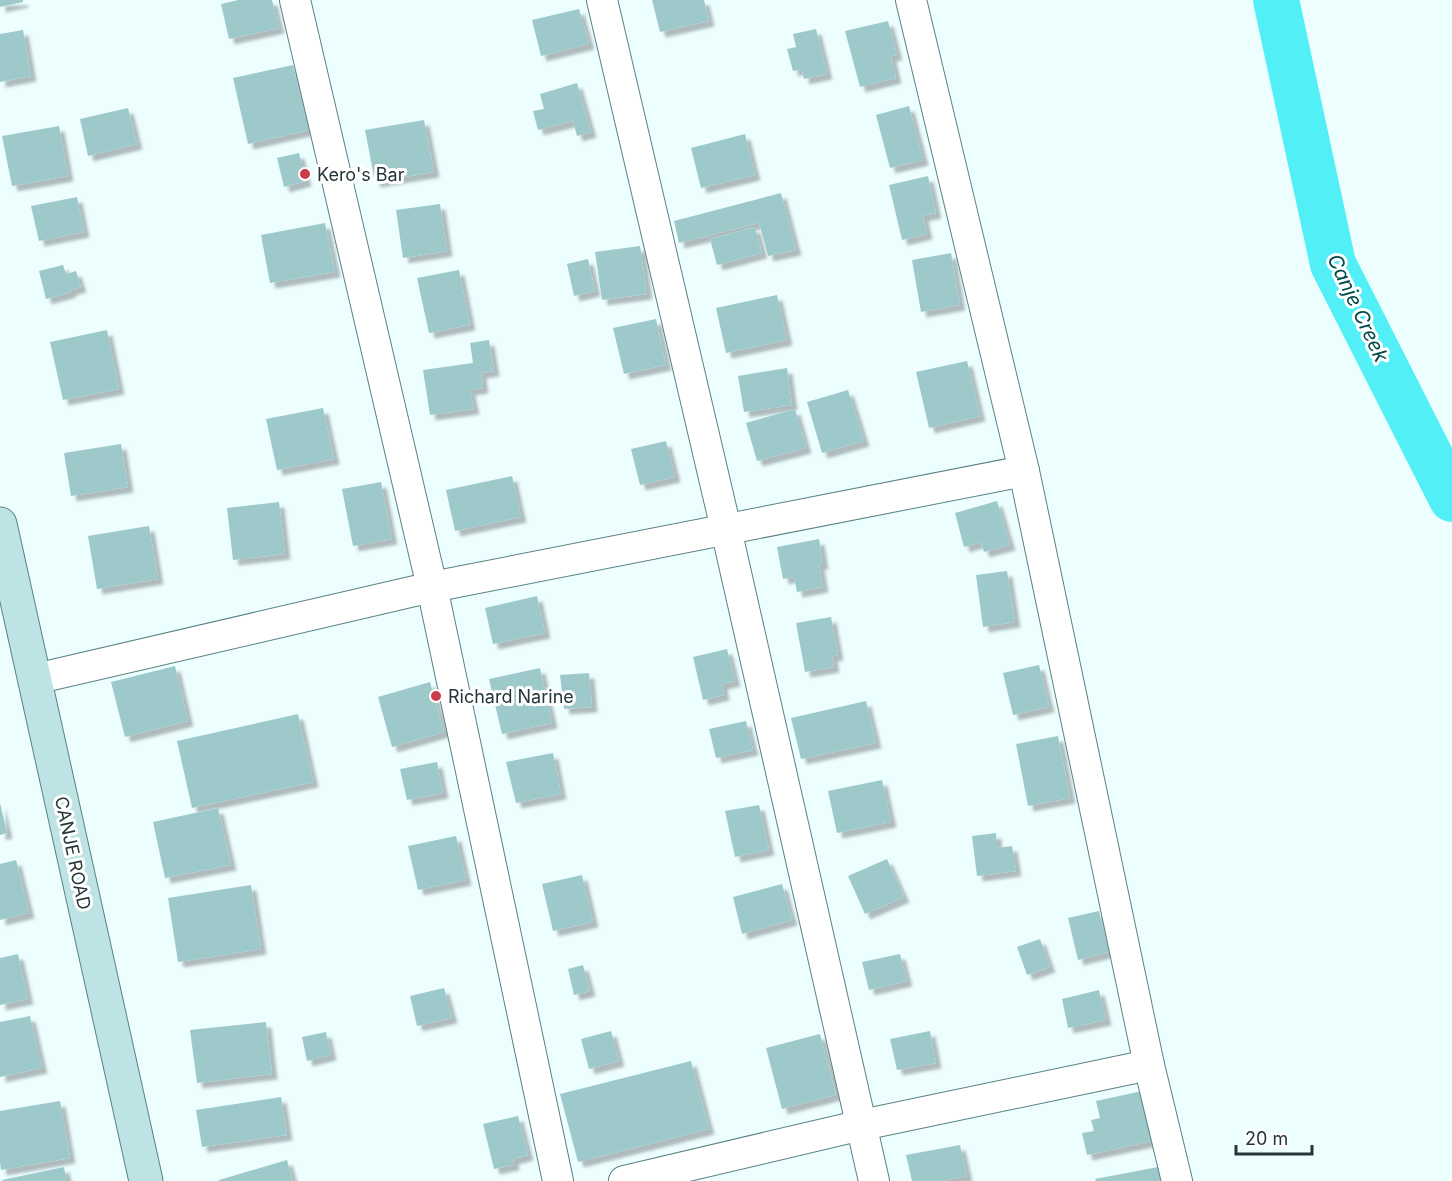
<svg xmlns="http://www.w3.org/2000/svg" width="1452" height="1181" viewBox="0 0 1452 1181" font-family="Inter,sans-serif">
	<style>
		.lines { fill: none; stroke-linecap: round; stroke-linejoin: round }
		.river { stroke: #52eff6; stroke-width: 46 }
		.building { fill: #9ec9cb; filter: url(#shadow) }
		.street-casing { stroke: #598284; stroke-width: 32 }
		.secondary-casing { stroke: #598284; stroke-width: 35 }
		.street { stroke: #fff; stroke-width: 30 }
		.secondary { stroke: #bee3e5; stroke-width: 33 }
		.poi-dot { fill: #cc3b4a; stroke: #fff; stroke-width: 2 }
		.labels { text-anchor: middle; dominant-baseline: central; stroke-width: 6; stroke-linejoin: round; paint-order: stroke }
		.poi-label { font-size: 18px; fill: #243637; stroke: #fff; text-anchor: start }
		.street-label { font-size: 18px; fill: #243637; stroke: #fff }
		.water-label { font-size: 20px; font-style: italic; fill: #00494c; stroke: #fff }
	</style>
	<defs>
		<filter id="shadow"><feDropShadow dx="5.5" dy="5.5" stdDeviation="1.5" flood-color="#0004"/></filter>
	</defs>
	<rect width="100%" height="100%" fill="#edfeff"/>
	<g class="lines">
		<path class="river" d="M 1276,0 L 1333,264 L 1452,499"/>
	</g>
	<g class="building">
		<path d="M 0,0 L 23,0 L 23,2 L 0,7 Z"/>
		<path d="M 238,0 L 272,0 L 279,28 L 229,39 L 221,4 Z"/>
		<path d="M 652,0 L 704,0 L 709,21 L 660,32 Z"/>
		<path d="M 579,9 L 589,44 L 541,56 L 532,20 Z"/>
		<path d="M 888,21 L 897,55 L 891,56 L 896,78 L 860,87 L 845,31 Z"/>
		<path d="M 816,29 L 827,74 L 804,79 L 802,69 L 793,71 L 787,49 L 796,47 L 793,34 Z"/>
		<path d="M 23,30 L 31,76 L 0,82 L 0,34 Z"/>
		<path d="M 293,65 L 309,130 L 248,144 L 233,78 Z"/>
		<path d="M 577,83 L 591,132 L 577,136 L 573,121 L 538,130 L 533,111 L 544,109 L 540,94 Z"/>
		<path d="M 909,106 L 923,160 L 890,168 L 876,115 Z"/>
		<path d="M 128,108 L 137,144 L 88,156 L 80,119 Z"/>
		<path d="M 424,120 L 434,172 L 375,182 L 365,130 Z"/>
		<path d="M 59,126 L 68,176 L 12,186 L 2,136 Z"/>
		<path d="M 745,134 L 755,175 L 701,188 L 691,148 Z"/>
		<path d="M 299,153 L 306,181 L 284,187 L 277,158 Z"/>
		<path d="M 928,176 L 936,213 L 923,216 L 927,234 L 902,240 L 889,185 Z"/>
		<path d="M 781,193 L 796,250 L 768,256 L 759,223 L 679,243 L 674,221 Z"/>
		<path d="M 77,197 L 84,232 L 39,241 L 31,206 Z"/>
		<path d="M 440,204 L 447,251 L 403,258 L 396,210 Z"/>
		<path d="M 325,223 L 335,272 L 270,283 L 261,235 Z"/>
		<path d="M 755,227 L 762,253 L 717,265 L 710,239 Z"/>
		<path d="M 640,246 L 647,294 L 602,300 L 595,252 Z"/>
		<path d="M 951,253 L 960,305 L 921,312 L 912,260 Z"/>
		<path d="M 588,259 L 595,291 L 574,296 L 567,264 Z"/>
		<path d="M 63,265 L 66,274 L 76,271 L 81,287 L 70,290 L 71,292 L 46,299 L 39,271 Z"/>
		<path d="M 459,270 L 470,325 L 429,333 L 417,278 Z"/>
		<path d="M 777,295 L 787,340 L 726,353 L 716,308 Z"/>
		<path d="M 656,319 L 666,365 L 624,374 L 613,328 Z"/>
		<path d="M 107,330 L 119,389 L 63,400 L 50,342 Z"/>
		<path d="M 489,340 L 494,371 L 481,373 L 483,388 L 470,390 L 474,409 L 430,415 L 423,370 L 473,363 L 470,343 Z"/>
		<path d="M 967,361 L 980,416 L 929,428 L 916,372 Z"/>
		<path d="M 787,368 L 792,405 L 744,412 L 738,376 Z"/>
		<path d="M 848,390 L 864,441 L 822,453 L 807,402 Z"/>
		<path d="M 323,408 L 334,459 L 277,470 L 266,419 Z"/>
		<path d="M 795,409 L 806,448 L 757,461 L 746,423 Z"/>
		<path d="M 666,441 L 675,477 L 640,485 L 631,449 Z"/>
		<path d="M 121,444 L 128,487 L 71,496 L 64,453 Z"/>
		<path d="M 512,476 L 521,517 L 455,531 L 446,490 Z"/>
		<path d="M 381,482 L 392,539 L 353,546 L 342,489 Z"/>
		<path d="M 997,501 L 1010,545 L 984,552 L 981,542 L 964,547 L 955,513 Z"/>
		<path d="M 279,502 L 285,554 L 233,560 L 227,508 Z"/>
		<path d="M 149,526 L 158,579 L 97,589 L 88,536 Z"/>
		<path d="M 819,539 L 823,564 L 819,564 L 823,587 L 797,592 L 794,577 L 783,579 L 777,547 Z"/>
		<path d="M 1007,571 L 1015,622 L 983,627 L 976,575 Z"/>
		<path d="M 537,596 L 545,633 L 493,644 L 485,608 Z"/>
		<path d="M 831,617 L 838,655 L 832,656 L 834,667 L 805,672 L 796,623 Z"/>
		<path d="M 727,649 L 735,681 L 722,684 L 724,695 L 703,700 L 693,657 Z"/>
		<path d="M 1039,665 L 1049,707 L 1013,715 L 1003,673 Z"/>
		<path d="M 175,666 L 188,721 L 125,737 L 111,682 Z"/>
		<path d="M 540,668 L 552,723 L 502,734 L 489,679 Z"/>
		<path d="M 589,673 L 592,707 L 564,709 L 560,675 Z"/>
		<path d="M 430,682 L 444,732 L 392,747 L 378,697 Z"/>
		<path d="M 866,701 L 876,743 L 801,759 L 791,718 Z"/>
		<path d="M 298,714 L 313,782 L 192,808 L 177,741 Z"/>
		<path d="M 746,721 L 753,750 L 716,758 L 709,729 Z"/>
		<path d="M 1058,736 L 1070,798 L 1028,806 L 1016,744 Z"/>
		<path d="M 553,753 L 561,794 L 516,803 L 506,762 Z"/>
		<path d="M 437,762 L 443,793 L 407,800 L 400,769 Z"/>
		<path d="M 882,780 L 891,822 L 837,833 L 828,791 Z"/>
		<path d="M 0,803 L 7,833 L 0,835 Z"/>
		<path d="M 759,805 L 769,850 L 735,857 L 725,811 Z"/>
		<path d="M 218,808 L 231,865 L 165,878 L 153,822 Z"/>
		<path d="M 996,833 L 997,848 L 1012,846 L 1016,871 L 977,876 L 972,836 Z"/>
		<path d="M 456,836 L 466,880 L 418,890 L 408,846 Z"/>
		<path d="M 887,859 L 904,897 L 865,914 L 848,876 Z"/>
		<path d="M 16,860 L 29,913 L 0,920 L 0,864 Z"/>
		<path d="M 582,875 L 593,922 L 553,931 L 542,884 Z"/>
		<path d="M 782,884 L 792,920 L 742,934 L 733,897 Z"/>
		<path d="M 251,885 L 261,949 L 178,962 L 168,898 Z"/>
		<path d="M 1099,911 L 1109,952 L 1078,960 L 1068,918 Z"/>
		<path d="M 1040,939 L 1050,967 L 1027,975 L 1017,947 Z"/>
		<path d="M 18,954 L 28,999 L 0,1005 L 0,958 Z"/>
		<path d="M 900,954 L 907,981 L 869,990 L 862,962 Z"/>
		<path d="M 583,965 L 590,991 L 574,995 L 568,969 Z"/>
		<path d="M 444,988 L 452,1018 L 417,1026 L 410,996 Z"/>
		<path d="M 1099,990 L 1106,1020 L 1068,1028 L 1062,999 Z"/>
		<path d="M 30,1016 L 42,1068 L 0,1077 L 0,1022 Z"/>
		<path d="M 266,1022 L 272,1074 L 197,1083 L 190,1030 Z"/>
		<path d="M 611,1031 L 619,1061 L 589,1069 L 581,1039 Z"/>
		<path d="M 930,1031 L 936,1063 L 897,1070 L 890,1039 Z"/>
		<path d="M 326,1032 L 331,1055 L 307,1061 L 302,1037 Z"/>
		<path d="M 820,1034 L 836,1095 L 782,1109 L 766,1048 Z"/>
		<path d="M 691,1061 L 709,1129 L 578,1162 L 560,1094 Z"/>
		<path d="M 1142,1091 L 1152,1141 L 1087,1155 L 1082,1133 L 1094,1131 L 1091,1120 L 1100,1118 L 1096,1101 Z"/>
		<path d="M 281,1097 L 287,1135 L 202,1147 L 196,1110 Z"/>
		<path d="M 60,1101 L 70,1158 L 1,1170 L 0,1163 L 0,1111 Z"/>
		<path d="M 518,1116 L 528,1155 L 513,1159 L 514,1165 L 494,1169 L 483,1124 Z"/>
		<path d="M 960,1145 L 967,1176 L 942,1181 L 912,1181 L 906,1155 Z"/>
		<path d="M 287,1160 L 293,1181 L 219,1181 L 219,1180 Z"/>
		<path d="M 64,1167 L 67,1181 L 3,1181 L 2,1180 Z"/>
		<path d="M 1158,1167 L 1161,1181 L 1096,1181 L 1095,1179 Z"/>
	</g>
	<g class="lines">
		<defs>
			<g id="street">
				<path d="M 295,0 L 432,587 L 558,1181"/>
				<path d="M 602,0 L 726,529 L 874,1181"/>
				<path d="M 911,0 L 1024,471 L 1149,1065 L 1177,1181"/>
				<path d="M 35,679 L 432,587 L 1024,471"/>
				<path d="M 624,1181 L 862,1125 L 1149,1065"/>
			</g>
			<path id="secondary" d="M 0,524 L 146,1181"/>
		</defs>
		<use href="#street" class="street-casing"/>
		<use href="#secondary" class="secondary-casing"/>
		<use href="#street" class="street"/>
		<use href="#secondary" class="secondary"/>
	</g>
	<g class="poi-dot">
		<circle cx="305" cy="174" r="6"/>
		<circle cx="436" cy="696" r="6"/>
	</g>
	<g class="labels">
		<g class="poi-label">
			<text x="317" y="174">Kero's Bar</text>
			<text x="448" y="696">Richard Narine</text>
		</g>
		<g class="street-label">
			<text transform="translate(73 853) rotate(78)">CANJE ROAD</text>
		</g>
		<g class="water-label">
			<text transform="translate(1358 308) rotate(65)">Canje Creek</text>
		</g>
	</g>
	<path d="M1236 1145v9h76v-9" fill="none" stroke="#243637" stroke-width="3"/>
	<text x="1245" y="1145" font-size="18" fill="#243637" stroke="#ffffff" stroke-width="4.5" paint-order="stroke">20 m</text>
</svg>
